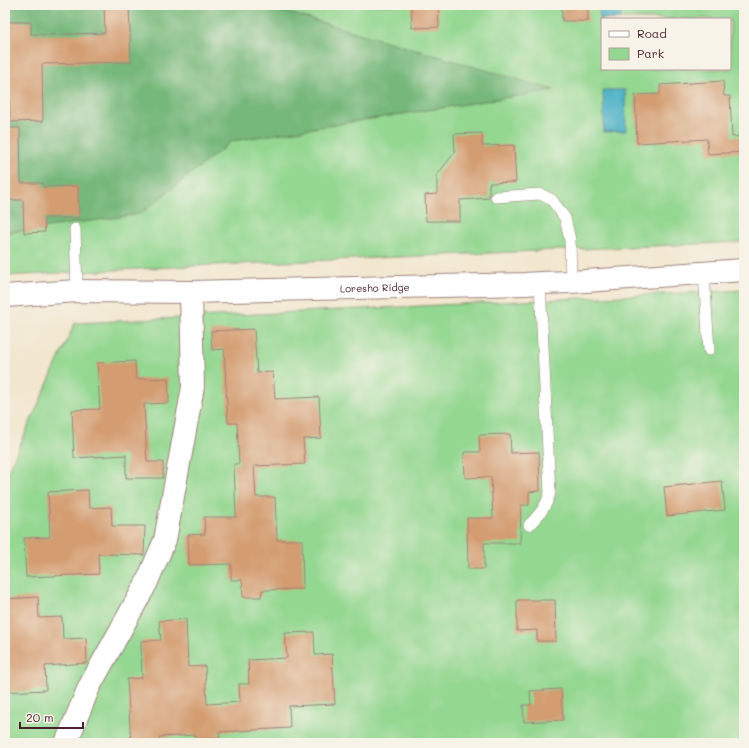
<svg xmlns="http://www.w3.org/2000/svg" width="749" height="748" viewBox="0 0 749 748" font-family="Mali,sans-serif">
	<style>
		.green { fill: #93d790; stroke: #6e7b5e; fill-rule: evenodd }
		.forest { fill: #76b87a; stroke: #606c52 }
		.water { fill: #46afc5; stroke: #486778 }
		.building { fill: #d39c71 }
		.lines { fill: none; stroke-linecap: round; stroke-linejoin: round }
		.lane-casing { stroke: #9e827c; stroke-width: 12 }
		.street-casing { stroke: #9e827c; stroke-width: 24 }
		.secondary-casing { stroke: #9e827c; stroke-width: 24 }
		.lane { stroke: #fff; stroke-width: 11 }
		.street { stroke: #fff; stroke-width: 22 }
		.secondary { stroke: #fff; stroke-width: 22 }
		.labels { text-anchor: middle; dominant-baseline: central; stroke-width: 4; stroke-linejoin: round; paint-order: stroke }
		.street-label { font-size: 10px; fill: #4a1f2b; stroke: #f7f3e8 }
	</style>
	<rect width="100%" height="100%" fill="#f7f3e8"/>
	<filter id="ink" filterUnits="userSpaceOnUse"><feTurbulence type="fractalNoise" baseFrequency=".025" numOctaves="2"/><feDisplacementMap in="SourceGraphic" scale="8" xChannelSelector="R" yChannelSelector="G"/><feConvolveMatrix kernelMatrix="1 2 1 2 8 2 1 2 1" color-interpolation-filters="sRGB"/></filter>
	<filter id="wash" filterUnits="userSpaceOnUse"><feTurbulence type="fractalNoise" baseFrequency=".012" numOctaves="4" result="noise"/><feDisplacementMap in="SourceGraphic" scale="16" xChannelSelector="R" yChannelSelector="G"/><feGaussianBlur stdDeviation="0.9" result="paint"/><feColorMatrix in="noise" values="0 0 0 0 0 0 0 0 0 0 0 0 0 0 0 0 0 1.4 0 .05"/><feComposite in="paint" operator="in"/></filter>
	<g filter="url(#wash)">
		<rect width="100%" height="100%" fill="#f2e6ce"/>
		<g class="green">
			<path d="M 5,5 L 744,5 L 744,242 L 192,266 L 5,276 ZM 602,19 L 730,19 L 730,69 L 602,69 Z"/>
			<path d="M 744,290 L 744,743 L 5,743 L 5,478 L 75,323 Z"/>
		</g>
		<path class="forest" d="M 5,5 L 262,5 L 554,90 L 232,141 L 140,214 L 5,233 Z"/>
		<g class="water">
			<path d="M 599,5 L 620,5 L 621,19 L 602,19 L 602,33 L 601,33 Z"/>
			<path d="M 603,90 L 625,90 L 626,131 L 604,132 Z"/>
		</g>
		<g id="blocks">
			<g class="building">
				<path d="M 104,5 L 129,5 L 131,62 L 42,64 L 43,121 L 10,122 L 8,54 L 5,54 L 5,22 L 31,22 L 31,34 L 41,34 L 41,35 L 105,33 Z"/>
				<path d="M 411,5 L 438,5 L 439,27 L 412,28 Z"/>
				<rect x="562" y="5" width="26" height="16"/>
				<path d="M 723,81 L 724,96 L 730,96 L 732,137 L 744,136 L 744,152 L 708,154 L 707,139 L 637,143 L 635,95 L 660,94 L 660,85 Z"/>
				<path d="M 5,128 L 20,128 L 21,183 L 43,183 L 43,187 L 78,186 L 79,218 L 44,218 L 45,232 L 24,233 L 23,200 L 5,200 Z"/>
				<path d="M 482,133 L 482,146 L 514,145 L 516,182 L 489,183 L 489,198 L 460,200 L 460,221 L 426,221 L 425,195 L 437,194 L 437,175 L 455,152 L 454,134 Z"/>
				<path d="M 254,329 L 257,373 L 273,372 L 275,399 L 319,397 L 321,438 L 303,439 L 305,464 L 254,466 L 256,497 L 275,497 L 277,540 L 302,540 L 303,589 L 262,590 L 261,597 L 243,597 L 242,580 L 231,580 L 231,564 L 189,565 L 188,535 L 205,534 L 204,517 L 236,517 L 234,464 L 239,464 L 237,423 L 228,423 L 224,349 L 212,350 L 211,331 Z"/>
				<path d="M 135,361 L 136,379 L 168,378 L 169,403 L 144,404 L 147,462 L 163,462 L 163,478 L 126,478 L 126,455 L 74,458 L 72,410 L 100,409 L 97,363 Z"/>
				<path d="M 510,434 L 511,453 L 539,452 L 540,491 L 529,492 L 529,505 L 521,505 L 520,543 L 484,543 L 484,569 L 468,569 L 467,518 L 493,518 L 491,477 L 465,478 L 464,452 L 480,452 L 479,435 Z"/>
				<path d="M 722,481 L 725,510 L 667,516 L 664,487 Z"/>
				<path d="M 88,490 L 89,508 L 111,507 L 112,526 L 145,526 L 144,555 L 98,554 L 99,574 L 26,577 L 24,538 L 50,537 L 48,492 Z"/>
				<path d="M 38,597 L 39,618 L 62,617 L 63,639 L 86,638 L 87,663 L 45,666 L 46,690 L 5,692 L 5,599 Z"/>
				<path d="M 517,600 L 555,600 L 556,641 L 537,641 L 537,630 L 517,631 Z"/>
				<path d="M 186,619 L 188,667 L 205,666 L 207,704 L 240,702 L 239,684 L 249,684 L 248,660 L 287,658 L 285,633 L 314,632 L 315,655 L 332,654 L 335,704 L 289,706 L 290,728 L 219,732 L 220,738 L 196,739 L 196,735 L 159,737 L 160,742 L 131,743 L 127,679 L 142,678 L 141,641 L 161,640 L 159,621 Z"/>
				<path d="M 561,689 L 563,720 L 524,722 L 523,705 L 531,705 L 530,691 Z"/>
			</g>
		</g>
	</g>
	<g filter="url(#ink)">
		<use href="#blocks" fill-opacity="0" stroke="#9e827c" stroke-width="1"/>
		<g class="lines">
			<defs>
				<g id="lane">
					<path d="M 496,197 L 540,194 L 552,200 L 565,218 L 570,240 L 571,282"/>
					<path d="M 75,229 L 77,291"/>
					<path d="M 704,273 L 709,350"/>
					<path d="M 529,525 C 540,514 546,507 550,493 L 540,283"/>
				</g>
				<path id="street" d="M 66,743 L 89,687 L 146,584 L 165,540 L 193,387 L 191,292"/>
				<g id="secondary">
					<path id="s1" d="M 5,296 L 77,291 L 191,292 L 525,284 L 540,283 L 571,282 L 744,270"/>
				</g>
			</defs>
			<use href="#lane" class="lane-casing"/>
			<use href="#street" class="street-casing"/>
			<use href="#secondary" class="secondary-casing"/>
			<use href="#lane" class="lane"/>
			<use href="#street" class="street"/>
			<use href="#secondary" class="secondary"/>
		</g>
	</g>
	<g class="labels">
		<g class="street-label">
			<text stroke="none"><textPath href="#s1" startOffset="370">Loresho Ridge</textPath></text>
		</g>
	</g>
	<rect width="749" height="748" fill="none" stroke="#f7f3e8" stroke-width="20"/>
	<rect x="601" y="18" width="130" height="52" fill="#f7f3e8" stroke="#b29e9c"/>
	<rect x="609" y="31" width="20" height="6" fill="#ffffff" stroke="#b29e9c"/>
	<text x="637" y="38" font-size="12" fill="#4a1f2b">Road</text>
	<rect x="609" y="48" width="20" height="12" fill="#93d790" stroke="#b29e9c"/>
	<text x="637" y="58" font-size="12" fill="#4a1f2b">Park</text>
	<path d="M20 722v6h63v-6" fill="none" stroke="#4a1f2b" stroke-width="2"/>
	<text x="26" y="722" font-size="12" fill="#4a1f2b" stroke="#f7f3e8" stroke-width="3" paint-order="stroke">20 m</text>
</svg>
